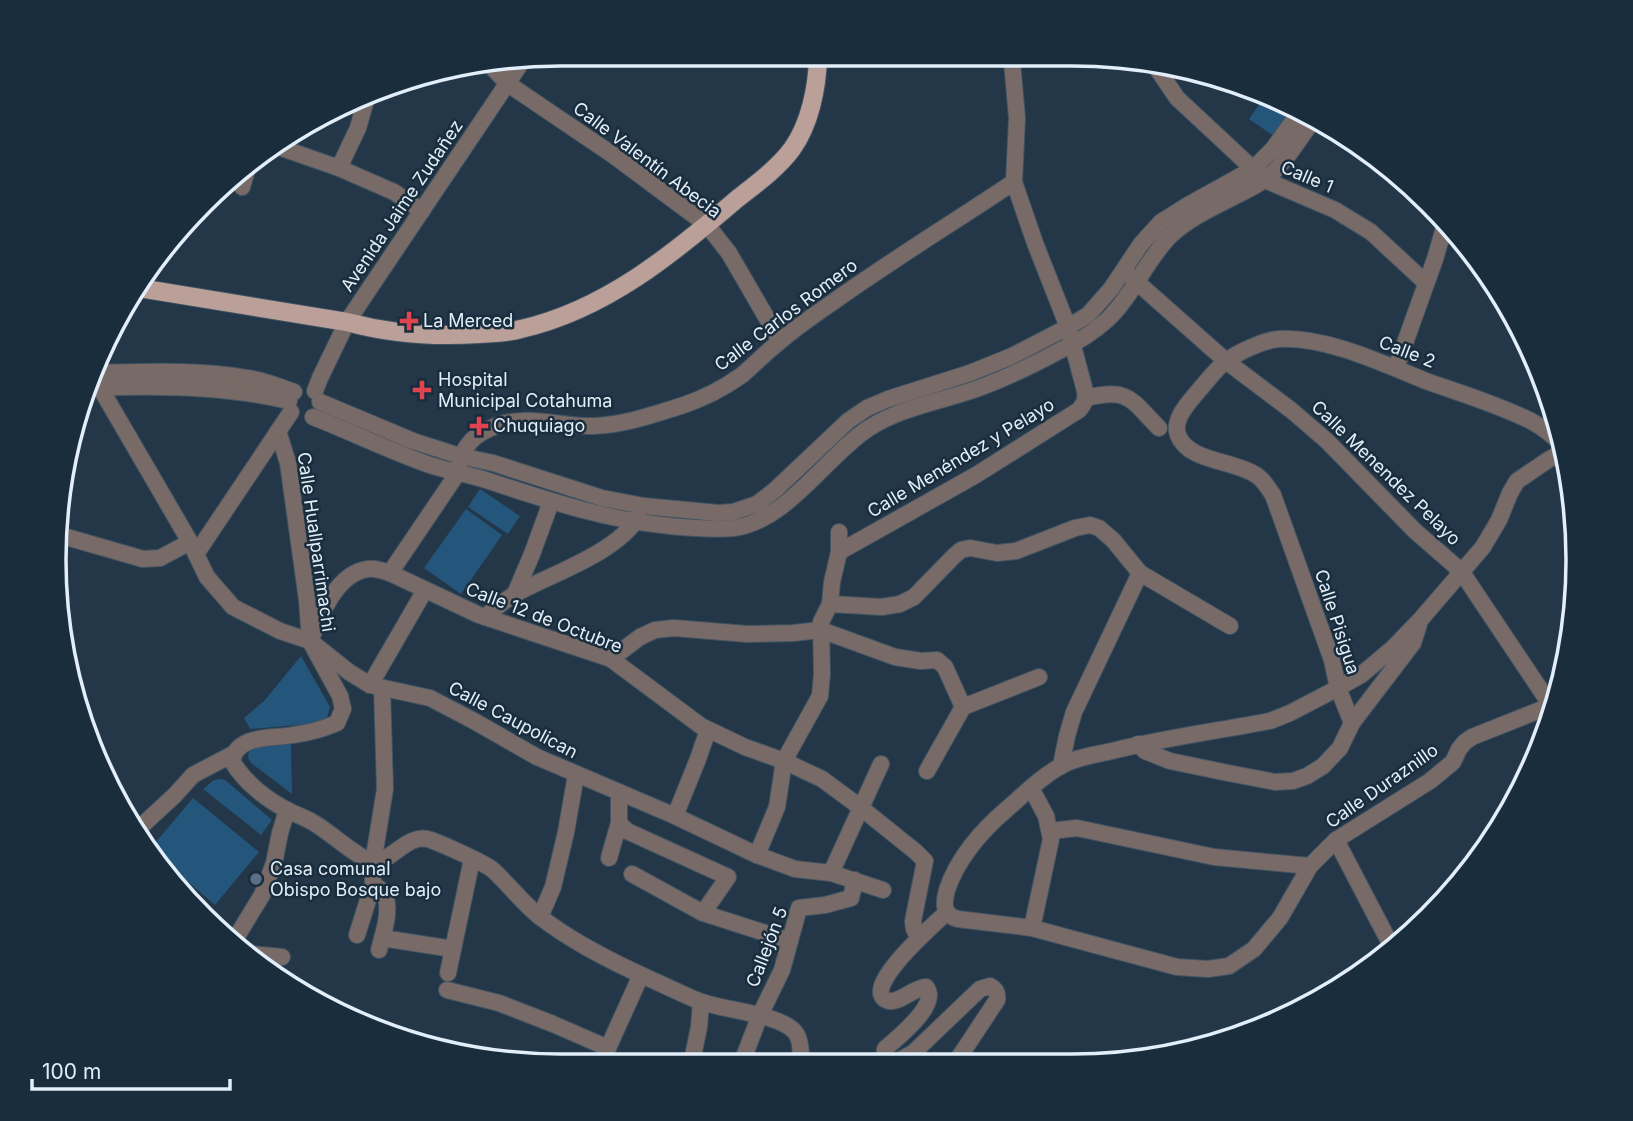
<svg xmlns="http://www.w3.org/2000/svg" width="1633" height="1121" font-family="Inter,sans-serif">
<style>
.green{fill:#24557b}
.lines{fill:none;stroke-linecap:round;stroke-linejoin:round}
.minor-casing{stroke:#425464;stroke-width:18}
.major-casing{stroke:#425464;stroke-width:20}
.minor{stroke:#786b67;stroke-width:16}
.major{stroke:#baa098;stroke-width:18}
.health-dot{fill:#e0444e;stroke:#1a2d3d;stroke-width:2.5}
.service-dot{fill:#5c6f8a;stroke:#1a2d3d;stroke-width:2.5}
.labels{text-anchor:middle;stroke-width:5;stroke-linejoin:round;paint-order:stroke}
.street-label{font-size:18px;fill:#e2eef9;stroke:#1a2d3d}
.poi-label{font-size:18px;fill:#e2eef9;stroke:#1a2d3d;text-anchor:start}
.rim{fill:none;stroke:#e2eef9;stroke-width:3.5}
</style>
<rect width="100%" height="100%" fill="#233748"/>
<g class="green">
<polygon points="1265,96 1295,106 1274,136 1249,119"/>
<polygon points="480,489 520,516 508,534 468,507"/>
<polygon points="466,509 502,535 461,594 424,568"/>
<polygon points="301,656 330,707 327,718 320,723 250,729 244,718 264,701"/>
<polygon points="291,744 292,794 251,763 248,758 249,751 255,748"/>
<polygon points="219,779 225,780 272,820 261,835 203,789 214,780"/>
<polygon points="193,798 259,852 215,905 150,849"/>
</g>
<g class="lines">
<defs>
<g id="minor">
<polyline points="1154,64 1177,98 1265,180 1335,210 1371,232 1426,283"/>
<polyline points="491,66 508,84 613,155 707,225 729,253 780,341"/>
<polyline points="273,145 339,168 394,192 422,211"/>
<polyline points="339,168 358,128 367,96"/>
<polyline points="242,187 247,170"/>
<polyline points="1130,276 1226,361 1291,410 1327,441 1415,531 1461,571 1554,710"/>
<polyline points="1396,368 1435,259 1446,221"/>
<polyline points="91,372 190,542 207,577 233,607 280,631 310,641 349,672 370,685 430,698 474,721 537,757 675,816 757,855 795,869 831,873 883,890"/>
<path d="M 91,373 C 142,372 197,369 247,378 C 263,380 278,386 294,392"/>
<path d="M 94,388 C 158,385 226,386 289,401"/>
<polyline points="315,391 320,378 347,322 523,60"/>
<path d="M 1086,398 C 1129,387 1131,400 1159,428"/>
<polyline points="320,402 413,441 460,456 493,463 602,498 644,506 718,513 733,512 757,504 775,490 848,421 867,408 888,399 970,373 1012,356 1068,327 1088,315 1111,289 1141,244 1161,222 1188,205 1253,169 1273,149 1301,110"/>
<path d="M 313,417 C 351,432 388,450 427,464 C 447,471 468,474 489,481 C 549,501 607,520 670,526 C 691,528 713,530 734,528 C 787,521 826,456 869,428 C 902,407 943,401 979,388 C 1006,378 1033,365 1059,351 C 1076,343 1094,332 1108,319 C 1133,295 1146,260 1171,235 C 1193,215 1221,204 1247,190 C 1253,187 1261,183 1267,178 C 1286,162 1299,139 1314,119"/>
<path d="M 278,431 L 288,463 L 307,600 L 310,641 L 340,696 L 343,709 L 337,723 C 323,729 308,733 293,735 C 272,739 237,734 232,761 C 244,782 267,800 289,811 C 297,815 306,818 314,823 C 334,835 351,853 373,863 C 394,860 408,832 431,840 C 444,845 483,862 493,870 C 509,885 522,902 539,916 C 572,942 612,962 650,979 C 666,986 682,994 699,1001 C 722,1010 780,1014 795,1032 C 801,1039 801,1053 801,1062"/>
<polyline points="56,534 143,559 160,558 190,542"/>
<path d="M 839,552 L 976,475 L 1079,410 C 1085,403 1086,399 1085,391 L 1068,327 L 1035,243 L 1014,182 L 1017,118 L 1012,61"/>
<polyline points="196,554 291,412"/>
<path d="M 390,573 L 457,474 C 461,452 468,438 489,429 C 523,412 557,427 593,426 C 624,425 652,415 681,406 C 702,399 724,388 742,375 C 754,365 765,353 778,343 C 795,328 814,315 833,302 C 892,260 954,222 1014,182"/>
<polyline points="515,594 532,554 551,502"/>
<polyline points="830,604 882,607 900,604 914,597 954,556 961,550 970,548 997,553 1016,551 1075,528 1090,525 1099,528 1113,540 1140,573 1230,626"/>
<path d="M 485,617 C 494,609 504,601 515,594 C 551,574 617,553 638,517"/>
<path d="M 311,639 C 321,614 337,573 368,569 C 376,568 383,571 390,573 L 479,615 L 611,659 L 701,726 L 745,747 L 784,761 L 822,779 L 860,807 L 916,852 L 925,861 L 913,921 L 914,929 L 919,938"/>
<polyline points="611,659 640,637 655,630 674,628 747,634 793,633 821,630 895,657 921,661 937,660 945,667 963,707"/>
<polyline points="370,685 425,590"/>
<path d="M 1555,704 L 1472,737 L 1465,742 L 1459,749 L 1453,762 L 1430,781 L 1336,840 L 1310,866 L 1280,918 L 1254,949 L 1229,966 L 1208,969 L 1177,967 L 1032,928 L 958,919 C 943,915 943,904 947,890 C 957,859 982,830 1007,809 C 1023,795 1042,776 1061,766 C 1076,757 1095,755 1112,751 C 1164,738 1217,731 1270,721 L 1290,713 L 1338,688 L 1361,675 L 1392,649 L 1421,619 L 1483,547 L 1499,520 L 1510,493 L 1517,481 L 1548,460 L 1566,450"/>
<path d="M 1352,723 L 1338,688 L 1332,660 L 1273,495 C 1268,488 1264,480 1256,475 C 1234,460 1188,462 1178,435 C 1172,419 1190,401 1200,389 C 1208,380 1216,369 1225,362 C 1236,353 1264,340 1279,339 C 1325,336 1384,364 1426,381 C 1460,393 1499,405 1531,421 C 1544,428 1554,436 1564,447"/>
<polyline points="1138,744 1145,751 1170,761 1228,773 1275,782 1293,781 1307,776 1323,766 1340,748 1352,723 1413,643 1419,624"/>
<polyline points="1061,766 1067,736 1074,712 1140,573"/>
<polyline points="927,771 963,707 1039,677"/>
<polyline points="1031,788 1046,816 1051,839 1032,928"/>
<polyline points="675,816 698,759 708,730"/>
<polyline points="619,823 627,831 728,877 703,913"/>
<polyline points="136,831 175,795 193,775 233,754"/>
<polyline points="1050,831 1077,828 1214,857 1310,866"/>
<polyline points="1336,840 1393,949"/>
<polyline points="757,855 777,807 784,761 820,696 822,674 821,622 830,604 832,582 839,552 839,532"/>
<polyline points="609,858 619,823 619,792"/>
<polyline points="831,873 881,764"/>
<polyline points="632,874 703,913 790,941"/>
<path d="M 373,884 C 376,887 380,888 383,892 C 393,907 383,934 379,950"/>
<path d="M 946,913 C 936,923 861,987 886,1000 C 897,1006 914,987 926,987 C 940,1005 898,1037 885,1049 L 884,1058 L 889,1062 L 896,1062 L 913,1053 L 980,989 L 990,986 C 996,989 998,993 997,1000 L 954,1065"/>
<polyline points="540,917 553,887 566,832 576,775"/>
<polyline points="357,935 373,884 373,863 385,789 382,688"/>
<polyline points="382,938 453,949"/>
<polyline points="234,941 262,895 274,863 280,833 287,810"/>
<polyline points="252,954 282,957"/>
<polyline points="448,973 472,859"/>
<polyline points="447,990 499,1003 553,1024 608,1048"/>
<polyline points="603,1059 641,975"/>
<polyline points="692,1061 699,1027 701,1002"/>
<polyline points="742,1062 760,1015 782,970 799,908 825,905 851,898 855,880"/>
</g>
<g id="major">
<path d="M 139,288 L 347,322 C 391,334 434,337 479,334 C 493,333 507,333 521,329 C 605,310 673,254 737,199 C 756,184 777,169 792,149 C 810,124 817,88 818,58"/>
<polyline points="431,1047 444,1048 474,1057"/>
</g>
</defs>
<use href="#minor" class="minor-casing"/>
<use href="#major" class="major-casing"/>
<use href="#minor" class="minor"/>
<use href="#major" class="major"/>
</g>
<g class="health-dot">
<path d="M405.5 310.5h7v7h7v7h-7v7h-7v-7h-7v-7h7z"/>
<path d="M418.5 379.5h7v7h7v7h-7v7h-7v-7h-7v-7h7z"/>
<path d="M475.5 415.5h7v7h7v7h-7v7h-7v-7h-7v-7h7z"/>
</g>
<circle class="service-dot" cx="256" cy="879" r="7"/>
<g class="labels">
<g class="street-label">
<text transform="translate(647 160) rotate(37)" y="6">Calle Valentín Abecia</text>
<text transform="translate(1307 177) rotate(23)" y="6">Calle 1</text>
<text transform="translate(402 206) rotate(-56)" y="6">Avenida Jaime Zudañez</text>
<text transform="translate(786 315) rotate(-37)" y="6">Calle Carlos Romero</text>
<text transform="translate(1407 352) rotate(21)" y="6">Calle 2</text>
<text transform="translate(961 458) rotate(-31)" y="6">Calle Menéndez y Pelayo</text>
<text transform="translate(1386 473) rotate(44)" y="6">Calle Menendez Pelayo</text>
<text transform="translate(316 542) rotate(82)" y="6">Calle Huallparrimachi</text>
<text transform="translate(544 618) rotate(21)" y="6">Calle 12 de Octubre</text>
<text transform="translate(1337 622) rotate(72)" y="6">Calle Pisigua</text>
<text transform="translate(513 720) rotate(28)" y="6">Calle Caupolican</text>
<text transform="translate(1382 786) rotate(-35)" y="6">Calle Duraznillo</text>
<text transform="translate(767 947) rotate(-69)" y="6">Callejón 5</text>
</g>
<g class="poi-label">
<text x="423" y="327">La Merced</text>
<text x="438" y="386">Hospital<tspan x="438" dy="21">Municipal Cotahuma</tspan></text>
<text x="493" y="432">Chuquiago</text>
<text x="270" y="875">Casa comunal<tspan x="270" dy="21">Obispo Bosque bajo</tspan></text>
</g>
</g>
<path d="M0 0H1633V1121H0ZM560 66H1072A494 494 0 0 1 1566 560V560A494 494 0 0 1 1072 1054H560A494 494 0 0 1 66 560V560A494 494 0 0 1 560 66Z" fill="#1a2d3d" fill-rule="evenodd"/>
<path class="rim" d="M560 66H1072A494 494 0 0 1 1566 560V560A494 494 0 0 1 1072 1054H560A494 494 0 0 1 66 560V560A494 494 0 0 1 560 66Z"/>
<path d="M32 1079v10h198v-10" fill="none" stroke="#e2eef9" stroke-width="3.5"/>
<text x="42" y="1079" font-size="21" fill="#e2eef9" stroke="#1a2d3d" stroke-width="5" paint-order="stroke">100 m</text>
</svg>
